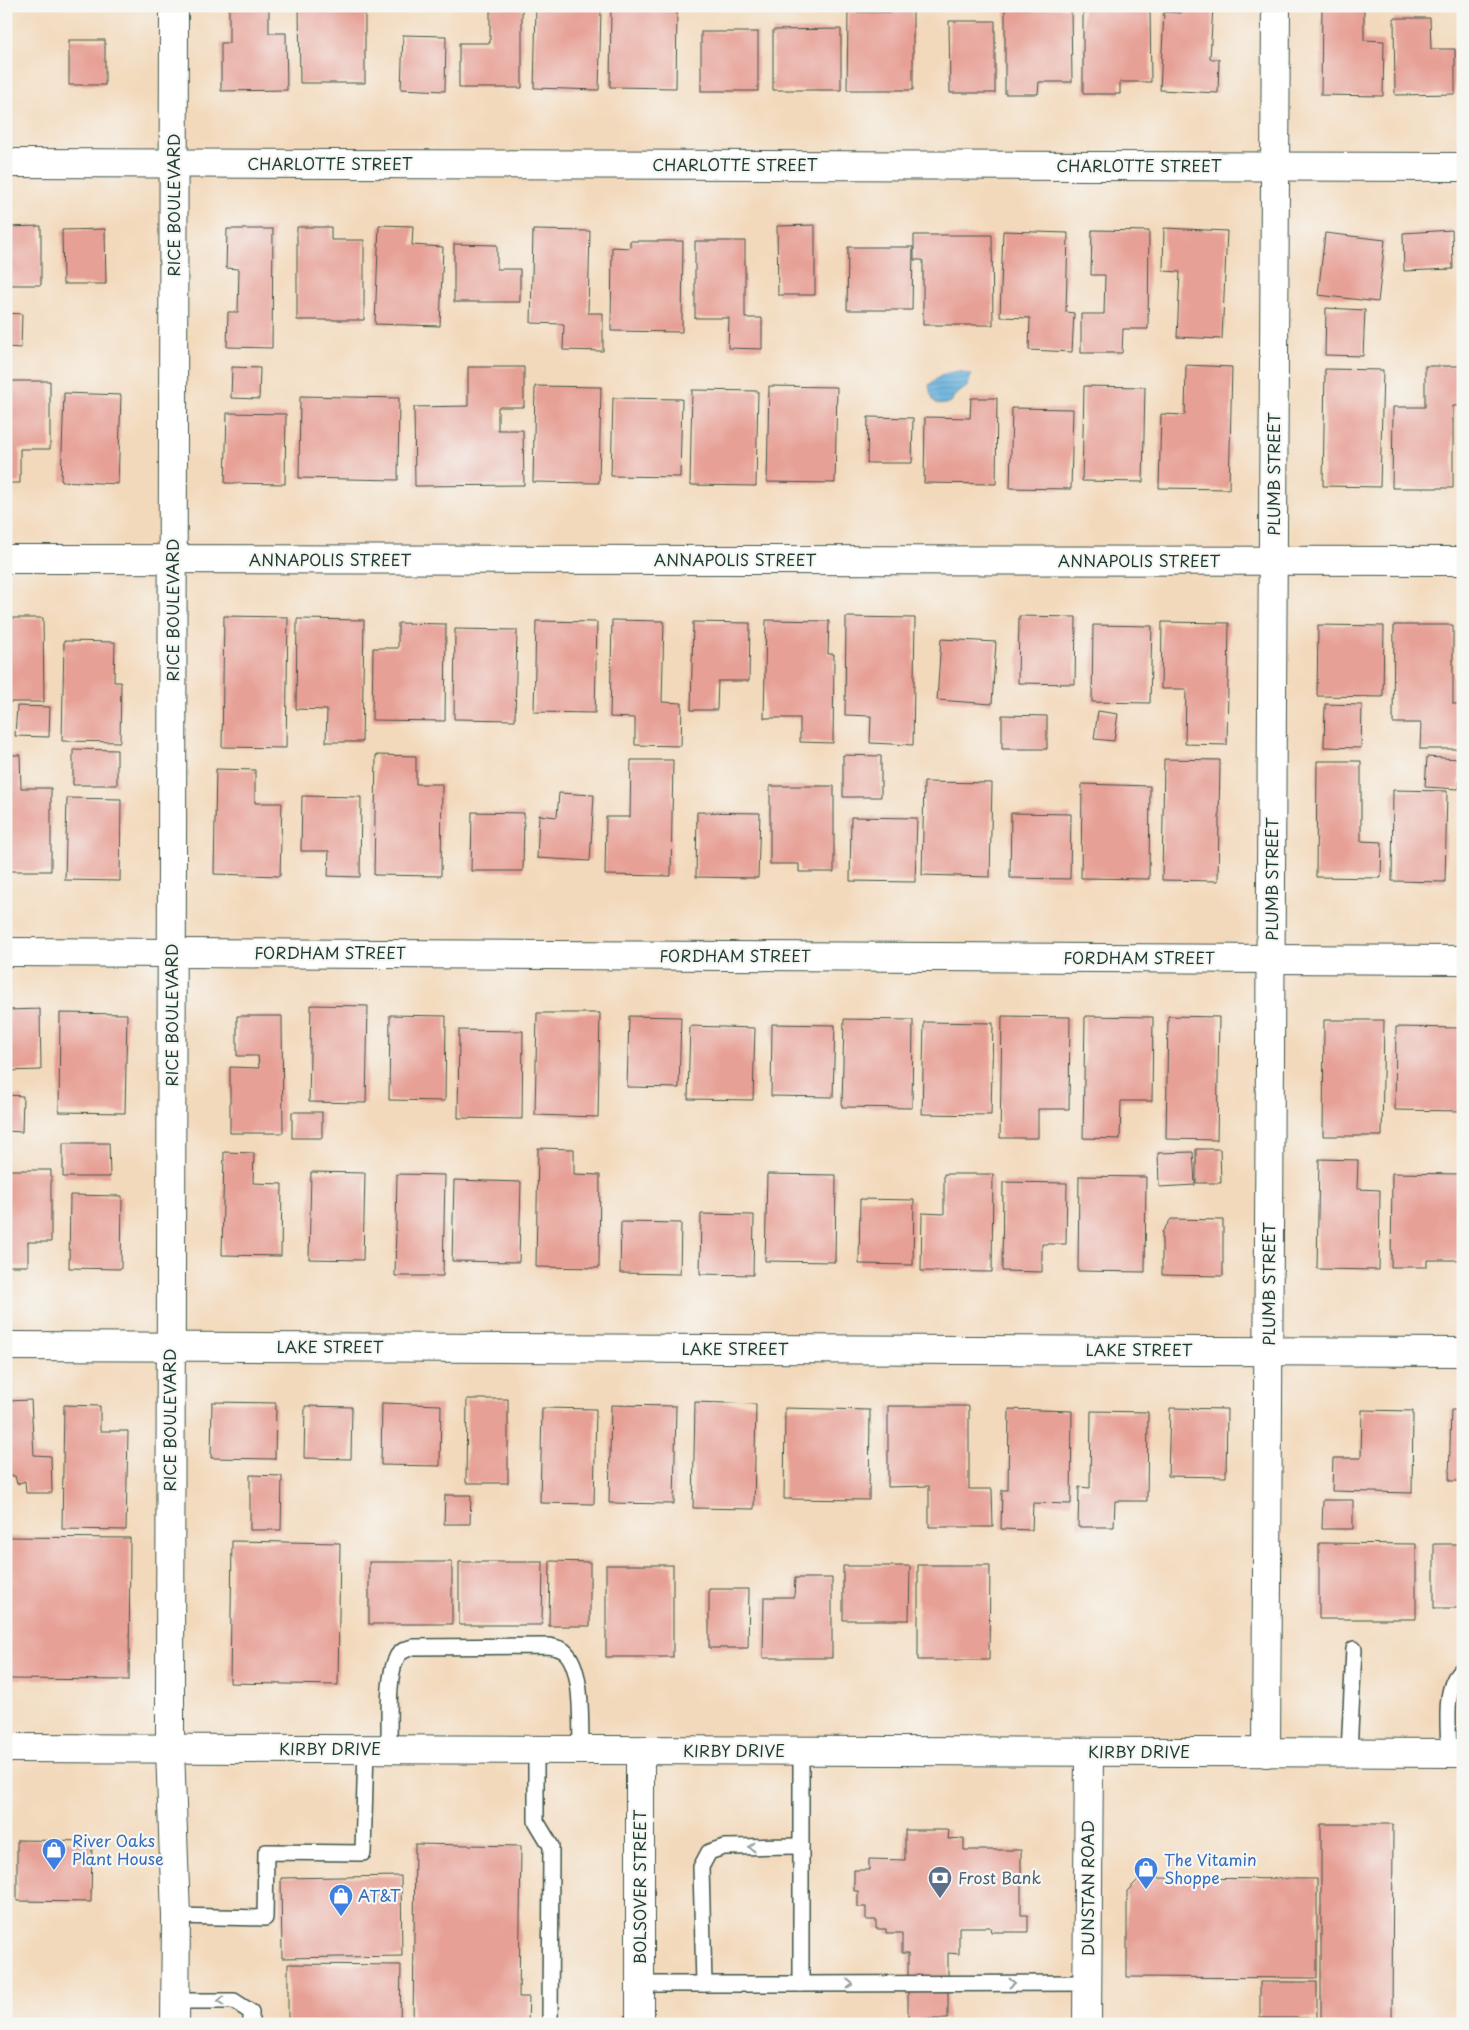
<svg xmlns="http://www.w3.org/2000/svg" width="1469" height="2030" font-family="'Playpen Sans',sans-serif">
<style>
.water{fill:url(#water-rules);stroke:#417688}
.building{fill:#e7a096}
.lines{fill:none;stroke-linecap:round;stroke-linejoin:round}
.lane-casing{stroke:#3f5448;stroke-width:18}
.street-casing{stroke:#3f5448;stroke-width:30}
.secondary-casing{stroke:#3f5448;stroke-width:30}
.lane{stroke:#fff;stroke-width:15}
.street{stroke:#fff;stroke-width:28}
.secondary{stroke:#fff;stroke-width:28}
.oneway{stroke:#8f9e9a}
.labels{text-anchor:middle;stroke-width:4.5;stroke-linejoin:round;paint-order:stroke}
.street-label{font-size:16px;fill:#1f3d34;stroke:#f6f6f2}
.shop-label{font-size:16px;fill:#366cbe;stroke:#f6f6f2;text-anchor:start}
.service-label{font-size:16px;fill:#4e5e75;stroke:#f6f6f2;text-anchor:start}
</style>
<defs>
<pattern id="water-rules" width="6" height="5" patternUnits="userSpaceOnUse" patternTransform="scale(1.25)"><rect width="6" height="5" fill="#63aedc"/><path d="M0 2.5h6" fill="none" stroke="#518fb3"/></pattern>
</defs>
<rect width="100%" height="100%" fill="#f6f6f2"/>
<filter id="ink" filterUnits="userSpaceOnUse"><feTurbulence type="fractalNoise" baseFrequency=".02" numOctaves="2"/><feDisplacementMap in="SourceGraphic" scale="10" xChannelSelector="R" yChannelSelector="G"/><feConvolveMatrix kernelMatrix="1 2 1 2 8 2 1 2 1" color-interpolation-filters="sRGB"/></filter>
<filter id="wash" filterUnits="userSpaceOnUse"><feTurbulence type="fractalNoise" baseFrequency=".0096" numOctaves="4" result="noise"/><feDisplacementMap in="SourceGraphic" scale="20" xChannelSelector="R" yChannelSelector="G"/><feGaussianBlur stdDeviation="1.12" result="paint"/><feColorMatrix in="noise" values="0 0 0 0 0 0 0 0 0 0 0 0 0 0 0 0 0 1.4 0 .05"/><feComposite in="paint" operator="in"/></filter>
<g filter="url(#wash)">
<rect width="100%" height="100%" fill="#f3d9bb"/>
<path class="water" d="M 959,371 L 971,375 L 968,386 L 953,397 L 952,401 C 936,410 931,401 929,385 L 943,374 Z"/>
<g id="blocks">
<g class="building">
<polygon points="229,6 269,6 269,33 286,33 287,90 221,91 221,43 229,43"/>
<polygon points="1181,6 1213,6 1210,59 1219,59 1218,93 1160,90 1164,12 1181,13"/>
<polygon points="1322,6 1364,6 1364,40 1384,41 1383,96 1321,95"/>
<polygon points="299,7 365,8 365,83 300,83"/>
<polygon points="490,7 522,7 522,88 459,88 459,43 490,43"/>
<polygon points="536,7 601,9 599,90 534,88"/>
<polygon points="611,8 677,9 676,88 610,87"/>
<polygon points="1005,8 1071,8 1072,82 1039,82 1038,94 1005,94"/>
<polygon points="1083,8 1150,8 1151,82 1120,82 1120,94 1083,94"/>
<polygon points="848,12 913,12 913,90 847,90"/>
<polygon points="1394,18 1430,18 1431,49 1455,49 1455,94 1395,95"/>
<polygon points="949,21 995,21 995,93 950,93"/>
<polygon points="841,29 841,90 773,90 773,30"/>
<rect x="701" y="32" width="57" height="59"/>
<polygon points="403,35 446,36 445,91 401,89"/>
<rect x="69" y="40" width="36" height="45"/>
<polygon points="379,225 413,226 412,245 443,247 440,326 375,324"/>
<polygon points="815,225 815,295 778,295 777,226"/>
<polygon points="41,226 41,285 6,285 6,227"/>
<polygon points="297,227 331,227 331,240 364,240 364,320 297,320"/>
<polygon points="1164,228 1227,231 1222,339 1177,337 1180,272 1163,271"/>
<polygon points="105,229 106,284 63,284 62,230"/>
<polygon points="227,229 273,229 272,348 227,347 228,312 238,312 239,269 226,268"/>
<polygon points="533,230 590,231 588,313 603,313 603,351 563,350 564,324 531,323"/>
<polygon points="1092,230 1149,231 1148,329 1123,329 1122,353 1081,353 1081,314 1104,314 1105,275 1091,275"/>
<polygon points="1452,230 1453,269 1404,271 1403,233"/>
<polygon points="1003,231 1068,233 1066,312 1074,313 1072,352 1029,350 1030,318 1000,317"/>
<polygon points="1325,233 1385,240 1378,302 1318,295"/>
<polygon points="914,235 992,235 993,325 923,325 923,260 914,260"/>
<polygon points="630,241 683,241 682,332 611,331 612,247 630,248"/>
<polygon points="695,241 745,241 745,318 762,318 762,349 728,348 729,318 695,318"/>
<polygon points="454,244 497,245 497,269 520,269 520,302 454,302"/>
<polygon points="848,247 913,247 912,310 847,310"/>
<polygon points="1326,308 1365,310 1363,356 1325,355"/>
<polygon points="6,313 22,314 21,348 6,347"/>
<polygon points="1186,365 1232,367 1229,489 1159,488 1161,414 1185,415"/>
<polygon points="1425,366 1463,366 1463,406 1453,406 1453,488 1392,488 1393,407 1425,407"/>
<polygon points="232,367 260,368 259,399 231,398"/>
<polygon points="468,367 524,367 524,407 498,407 498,430 523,430 524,485 415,486 414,407 468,406"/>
<polygon points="1325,369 1383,370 1380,487 1323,486"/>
<polygon points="6,381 50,381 50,449 20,449 20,483 6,483"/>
<polygon points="535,386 601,387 599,483 533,482"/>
<polygon points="769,386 837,387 835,483 767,482"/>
<polygon points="1084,386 1145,387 1143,482 1082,481"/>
<polygon points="692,390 758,391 756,486 690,485"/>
<polygon points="64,393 121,395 118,484 61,481"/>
<polygon points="300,396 399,398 398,480 299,478"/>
<polygon points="613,398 682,399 680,477 611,476"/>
<polygon points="971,398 997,398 996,484 924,483 925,417 970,418"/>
<polygon points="1012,408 1073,409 1071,489 1010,488"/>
<polygon points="227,413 286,414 285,484 225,483"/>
<polygon points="868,417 913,418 912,463 867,463"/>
<polygon points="224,616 288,617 286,748 222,747"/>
<polygon points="1019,616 1076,617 1075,684 1018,683"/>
<polygon points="846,617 915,618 913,745 870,743 871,716 845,715"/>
<polygon points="6,618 43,618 44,702 6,702"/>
<polygon points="297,619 364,620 362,742 326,742 327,710 296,709"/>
<polygon points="612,620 664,621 662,702 682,703 681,746 635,745 635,718 610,717"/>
<polygon points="766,620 829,621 828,654 834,654 833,743 800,742 800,718 764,718"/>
<polygon points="536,621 597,622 595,713 534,712"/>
<polygon points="693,622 750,623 749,681 718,681 717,710 691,710"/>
<polygon points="1162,622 1229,623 1227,745 1185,744 1186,689 1161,689"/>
<polygon points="398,623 446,624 445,721 372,720 373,648 398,648"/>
<polygon points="1093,625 1152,626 1150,703 1092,702"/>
<polygon points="1318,625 1384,626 1383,697 1317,696"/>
<polygon points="1394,625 1453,625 1453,704 1463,704 1463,749 1420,749 1421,723 1393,723"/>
<polygon points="455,629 517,630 515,720 454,719"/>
<polygon points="941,639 996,642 992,704 937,700"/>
<polygon points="64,641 115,642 114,682 121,682 120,742 62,741"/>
<polygon points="1325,704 1362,705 1361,748 1324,747"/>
<polygon points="17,706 50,707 49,737 15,736"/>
<polygon points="1098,711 1118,714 1114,741 1094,739"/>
<polygon points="1002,715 1047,716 1047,749 1002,749"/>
<polygon points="73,749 117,750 117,785 73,785"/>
<polygon points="6,755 20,755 21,788 51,788 51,871 6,871"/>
<polygon points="376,755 416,756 416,784 442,784 441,876 374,875"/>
<polygon points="843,755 881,756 881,797 843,797"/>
<polygon points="1427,757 1460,759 1459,789 1425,787"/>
<polygon points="1164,759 1220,760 1218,881 1162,880"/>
<polygon points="631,760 673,760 671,876 605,875 606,817 630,817"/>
<polygon points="1317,761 1361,761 1361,841 1382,842 1381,878 1316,877"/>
<polygon points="216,769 255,770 255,803 282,803 280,876 214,874"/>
<polygon points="924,782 992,783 990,877 922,875"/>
<polygon points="1082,784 1150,786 1149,879 1081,878"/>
<polygon points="770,786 834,786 834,872 799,872 799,864 770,864"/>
<polygon points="1393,790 1447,791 1445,882 1392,881"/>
<polygon points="559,793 594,795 590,861 537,858 539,815 557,817"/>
<polygon points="302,796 361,797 360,877 328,876 329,851 301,851"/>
<polygon points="67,798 121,799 120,881 65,880"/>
<polygon points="472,812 524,813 523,871 471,871"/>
<polygon points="697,812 760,813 758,878 696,877"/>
<polygon points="1011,813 1071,814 1070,879 1010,878"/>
<polygon points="851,817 917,818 915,882 850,881"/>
<polygon points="311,1005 368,1006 366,1103 309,1102"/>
<polygon points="40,1009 41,1070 6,1071 6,1010"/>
<polygon points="60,1013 127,1014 125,1113 59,1112"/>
<polygon points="537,1013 600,1013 598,1117 535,1115"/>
<polygon points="390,1015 446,1016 445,1101 389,1100"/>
<polygon points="237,1016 282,1016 283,1133 230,1133 230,1067 259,1068 258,1056 237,1056"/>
<polygon points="629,1016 681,1017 679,1088 627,1087"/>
<polygon points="1002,1016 1070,1017 1069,1109 1038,1109 1038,1138 1000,1138"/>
<polygon points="1085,1016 1153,1017 1152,1101 1121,1101 1120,1139 1083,1138"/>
<polygon points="1168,1016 1219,1017 1217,1140 1166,1139"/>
<polygon points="844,1019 913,1020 912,1108 842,1107"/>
<polygon points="1324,1020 1384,1020 1382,1136 1323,1136"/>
<polygon points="924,1022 993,1023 991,1115 922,1114"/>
<polygon points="772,1024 835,1025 833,1097 771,1096"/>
<polygon points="690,1026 755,1028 753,1100 688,1099"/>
<polygon points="1396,1027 1462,1028 1461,1111 1395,1110"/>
<polygon points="459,1030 523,1031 522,1119 458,1118"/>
<polygon points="6,1095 23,1096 22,1132 6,1131"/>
<rect x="292" y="1112" width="30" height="26"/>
<polygon points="63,1143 109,1143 110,1177 63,1177"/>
<polygon points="538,1148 574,1149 574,1174 600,1175 599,1268 536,1267"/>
<polygon points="1196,1149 1220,1149 1221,1183 1196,1183"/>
<polygon points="224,1152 254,1153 253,1183 282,1184 281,1256 222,1255"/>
<polygon points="1193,1152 1195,1185 1159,1187 1158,1153"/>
<polygon points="1319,1159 1358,1160 1357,1189 1380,1190 1379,1270 1317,1269"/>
<polygon points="6,1170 51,1170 51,1242 28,1242 28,1266 6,1266"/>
<polygon points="311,1172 365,1173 363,1260 309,1259"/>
<polygon points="1392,1173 1461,1174 1461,1260 1427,1260 1427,1267 1391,1267"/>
<polygon points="397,1174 445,1175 443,1276 395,1276"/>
<polygon points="767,1174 836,1175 835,1262 765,1261"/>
<polygon points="944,1174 993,1174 992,1272 921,1271 922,1213 944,1214"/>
<polygon points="1079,1176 1146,1177 1145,1272 1078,1271"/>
<polygon points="454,1180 521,1182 519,1262 452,1261"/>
<polygon points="1003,1182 1067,1183 1066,1244 1042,1244 1042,1272 1002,1271"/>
<polygon points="70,1195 122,1196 121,1269 69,1268"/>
<polygon points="860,1199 914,1200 913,1265 859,1264"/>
<polygon points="701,1214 754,1215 753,1275 700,1274"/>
<polygon points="1171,1219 1223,1220 1223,1276 1162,1275 1162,1232"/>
<polygon points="621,1222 681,1223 680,1274 620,1273"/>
<polygon points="467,1399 508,1399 508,1483 466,1483"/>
<polygon points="31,1400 34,1455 51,1456 52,1493 26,1493 25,1481 17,1484 15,1476 6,1476 6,1401"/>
<polygon points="212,1402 276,1403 275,1459 211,1458"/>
<polygon points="695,1402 756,1404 754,1509 693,1508"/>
<polygon points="382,1403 441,1405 440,1466 381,1465"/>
<polygon points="64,1405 100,1406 100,1431 128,1431 126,1530 62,1529"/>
<polygon points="611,1405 676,1406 674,1504 609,1503"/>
<polygon points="305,1406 352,1407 351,1459 304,1458"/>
<polygon points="888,1406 969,1406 969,1489 992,1489 993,1527 929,1527 929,1486 888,1487"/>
<polygon points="542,1408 596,1409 594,1504 540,1503"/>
<polygon points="785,1408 870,1410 869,1500 784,1499"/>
<polygon points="1170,1408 1227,1409 1226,1477 1168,1476"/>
<polygon points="1009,1409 1072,1411 1071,1504 1033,1503 1032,1530 1001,1529 1002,1490 1008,1490"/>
<polygon points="1362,1410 1413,1411 1412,1493 1332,1491 1333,1458 1361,1458"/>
<polygon points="1451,1410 1463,1410 1463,1481 1449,1481"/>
<polygon points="1091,1411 1148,1412 1147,1501 1115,1501 1114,1527 1078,1527 1079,1487 1090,1488"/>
<polygon points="250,1475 282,1476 281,1530 250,1530"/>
<polygon points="445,1495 471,1495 470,1524 444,1524"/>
<polygon points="1323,1500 1353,1500 1353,1529 1322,1529"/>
<polygon points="6,1537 130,1538 129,1680 6,1679"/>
<polygon points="232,1541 340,1543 338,1685 230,1683"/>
<polygon points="1319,1543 1416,1544 1416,1619 1319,1619"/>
<rect x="1434" y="1544" width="29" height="64"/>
<polygon points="550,1561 590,1562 590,1626 549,1626"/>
<rect x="369" y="1562" width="83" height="62"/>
<polygon points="459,1562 543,1562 542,1625 459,1625"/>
<rect x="606" y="1565" width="67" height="92"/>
<polygon points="918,1565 990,1565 989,1660 918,1660"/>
<polygon points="843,1566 910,1566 909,1620 843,1620"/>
<polygon points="795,1578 832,1578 832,1658 763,1658 764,1597 794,1597"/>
<polygon points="709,1589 749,1589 748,1648 709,1648"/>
<polygon points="1321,1824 1393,1824 1392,2024 1321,2024"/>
<polygon points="905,1830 949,1830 948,1839 964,1838 964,1850 1021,1850 1021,1915 1028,1915 1028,1932 991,1932 990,1927 959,1927 959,1954 948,1953 948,2019 908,2019 908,1953 902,1953 902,1933 886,1933 886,1929 876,1929 876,1920 866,1920 866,1907 858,1907 858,1891 854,1891 854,1870 869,1870 869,1859 905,1860"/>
<polygon points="17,1840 92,1841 91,1902 17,1901"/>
<polygon points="415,1844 521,1846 519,1997 529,1997 528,2024 413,2024"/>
<polygon points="401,1876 402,1956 282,1958 281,1878"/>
<polygon points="1140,1878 1317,1879 1317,1978 1127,1977 1127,1891"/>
<polygon points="288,1964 401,1965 400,2024 288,2024"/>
<rect x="1260" y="1982" width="57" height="36"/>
</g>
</g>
</g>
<g filter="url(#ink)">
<use href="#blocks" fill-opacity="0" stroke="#3f5448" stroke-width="1"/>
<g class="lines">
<defs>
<g id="lane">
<path d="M 389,1750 C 390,1726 386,1677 397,1657 C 400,1651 406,1649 413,1647 L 549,1646 C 553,1647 560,1648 564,1651 C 584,1667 580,1725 581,1750"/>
<polyline points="536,1750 536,1821 551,1846 550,2024"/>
<polyline points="1349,1753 1354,1649"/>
<path d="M 1449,1753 C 1449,1729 1442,1684 1463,1669"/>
<polyline points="176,1916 265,1918 266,1852 363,1853 366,1749"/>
<polyline points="640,1984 801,1984 801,1751"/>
<polyline points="704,1984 701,1867 709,1852 724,1847 801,1846"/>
<polyline points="801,1984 1087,1983"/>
<polyline points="175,2001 234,2001 251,2012 251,2024"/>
</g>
<g id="street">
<polyline points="6,163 1463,167"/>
<polyline points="6,559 1463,561"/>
<polyline points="6,952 1463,960"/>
<polyline points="6,1346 1463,1352"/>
<polyline points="640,1751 640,2024"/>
<polyline points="1266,1753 1276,6"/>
<polyline points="1087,2024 1089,1752"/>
</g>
<g id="secondary">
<polyline points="174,6 170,1690 170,1749 176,1916 175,2024"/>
<polyline points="6,1748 1463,1753"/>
</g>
</defs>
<use href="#lane" class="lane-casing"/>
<use href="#street" class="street-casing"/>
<use href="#secondary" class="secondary-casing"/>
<use href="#lane" class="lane"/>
<use href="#street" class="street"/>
<use href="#secondary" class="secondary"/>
</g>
<defs><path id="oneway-chevron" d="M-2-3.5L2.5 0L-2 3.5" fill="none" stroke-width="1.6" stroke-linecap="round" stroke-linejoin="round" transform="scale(1.25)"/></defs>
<g class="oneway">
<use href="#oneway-chevron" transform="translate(752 1847) rotate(179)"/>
<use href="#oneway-chevron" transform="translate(1012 1983)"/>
<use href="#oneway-chevron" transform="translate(850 1984)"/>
<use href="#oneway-chevron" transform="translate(221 2001) rotate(180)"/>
</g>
</g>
<defs>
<symbol id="shop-pin" viewBox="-11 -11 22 30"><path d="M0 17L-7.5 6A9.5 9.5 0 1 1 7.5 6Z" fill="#3f7fe0" stroke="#f6f6f2"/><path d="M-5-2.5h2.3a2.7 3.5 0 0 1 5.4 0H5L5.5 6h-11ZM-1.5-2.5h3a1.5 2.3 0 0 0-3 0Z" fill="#fff"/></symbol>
<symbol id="bank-pin" viewBox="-11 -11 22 30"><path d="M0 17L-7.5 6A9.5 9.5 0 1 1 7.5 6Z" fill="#5c6f8a" stroke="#f6f6f2"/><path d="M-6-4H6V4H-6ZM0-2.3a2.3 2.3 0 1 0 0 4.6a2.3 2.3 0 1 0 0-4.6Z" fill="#fff"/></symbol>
</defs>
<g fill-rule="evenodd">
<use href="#shop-pin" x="40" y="1836" width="28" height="38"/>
<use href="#shop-pin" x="1132" y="1855" width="28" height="38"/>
<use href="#bank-pin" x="926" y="1864" width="28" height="38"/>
<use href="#shop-pin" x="327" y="1882" width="28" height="38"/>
</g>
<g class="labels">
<g class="street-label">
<text x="330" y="170">CHARLOTTE STREET</text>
<text x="735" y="171">CHARLOTTE STREET</text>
<text x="1139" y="172">CHARLOTTE STREET</text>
<text transform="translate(174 205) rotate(-90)" y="6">RICE BOULEVARD</text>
<text transform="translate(1274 474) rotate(-90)" y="6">PLUMB STREET</text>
<text x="330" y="566">ANNAPOLIS STREET</text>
<text x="735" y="566">ANNAPOLIS STREET</text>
<text x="1139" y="567">ANNAPOLIS STREET</text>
<text transform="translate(173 610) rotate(-90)" y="6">RICE BOULEVARD</text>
<text transform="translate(1272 879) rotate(-90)" y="6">PLUMB STREET</text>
<text x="330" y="959">FORDHAM STREET</text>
<text x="735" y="962">FORDHAM STREET</text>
<text x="1139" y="964">FORDHAM STREET</text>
<text transform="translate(172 1015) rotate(-90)" y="6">RICE BOULEVARD</text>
<text transform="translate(1269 1284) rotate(-90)" y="6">PLUMB STREET</text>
<text x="330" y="1353">LAKE STREET</text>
<text x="735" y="1355">LAKE STREET</text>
<text x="1139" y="1356">LAKE STREET</text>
<text transform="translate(170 1420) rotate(-90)" y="6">RICE BOULEVARD</text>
<text x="330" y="1755">KIRBY DRIVE</text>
<text x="734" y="1757">KIRBY DRIVE</text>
<text x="1139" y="1758">KIRBY DRIVE</text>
<text transform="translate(640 1887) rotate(-90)" y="6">BOLSOVER STREET</text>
<text transform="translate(1088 1888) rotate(-90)" y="6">DUNSTAN ROAD</text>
</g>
<g class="shop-label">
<text x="72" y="1847">River Oaks<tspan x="72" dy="18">Plant House</tspan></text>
<text x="1164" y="1866">The Vitamin<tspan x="1164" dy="18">Shoppe</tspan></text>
<text x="358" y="1902">AT&amp;T</text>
</g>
<g class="service-label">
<text x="958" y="1884">Frost Bank</text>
</g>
</g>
<rect width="1469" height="2030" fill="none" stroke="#f6f6f2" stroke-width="25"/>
</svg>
